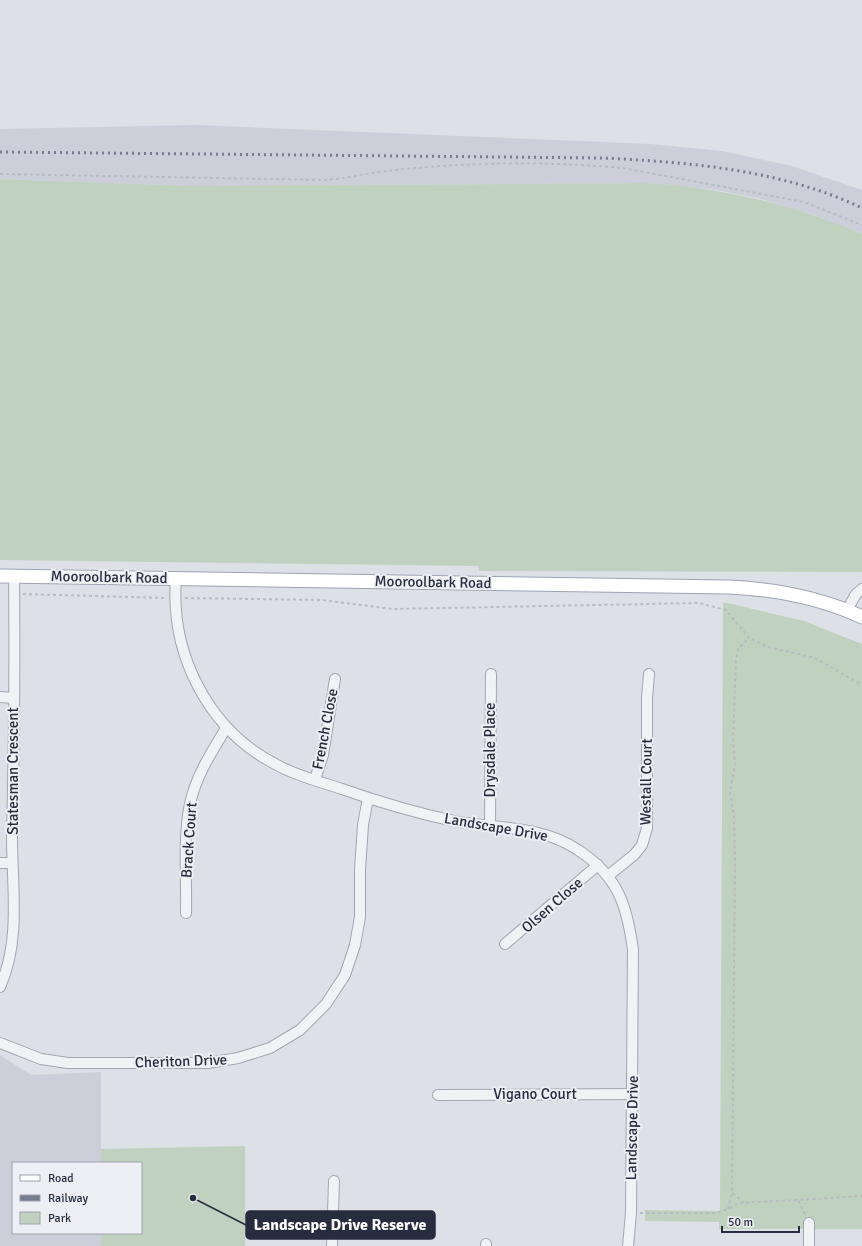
<svg xmlns="http://www.w3.org/2000/svg" width="862" height="1246" font-family="Signika,sans-serif">
<style>
.built{fill:#cccfd9}
.green{fill:#c1d1bf}
.lines{fill:none;stroke-linecap:round;stroke-linejoin:round}
.minor-casing{stroke:#a3a6b1;stroke-width:12}
.major-casing{stroke:#9da3b3;stroke-width:15}
.path{stroke:#b8bbc2;stroke-width:2;stroke-dasharray:3 3;stroke-linecap:butt}
.minor{stroke:#f0f2f6;stroke-width:10}
.major{stroke:#fff;stroke-width:13}
.rail{stroke:#777d91;stroke-width:3;stroke-dasharray:2 4;stroke-linecap:butt}
.labels{text-anchor:middle;stroke-width:4;stroke-linejoin:round;paint-order:stroke}
.street-label{font-size:15px;fill:#272c3e;stroke:#edeff5}
.leader{fill:none;stroke:#272c3e;stroke-width:1.5}
.callout-dot{fill:#272c3e;stroke:#edeff5;stroke-width:1.5}
.callout{fill:#272c3e;stroke:#272c3e;stroke-width:1.5}
.callout-label{font-size:16px;text-anchor:middle;font-weight:bold;fill:#fff}
</style>
<rect width="100%" height="100%" fill="#dee0e7"/>
<g class="built">
<polygon points="197,125 651,144 722,151 792,166 862,190 862,234 814,215 757,198 716,190 648,183 192,186 0,179 0,129"/>
<polygon points="0,1055 31,1075 101,1072 101,1163 13,1163 13,1233 101,1233 101,1246 0,1246"/>
</g>
<g class="green">
<path d="M 0,179 L 192,186 L 648,183 C 722,188 793,204 862,234 L 862,572 L 479,571 L 478,566 L 0,560 Z"/>
<polygon points="723,602 804,621 862,644 862,1229 719,1229 719,1222 645,1221 645,1210 720,1211"/>
<polygon points="245,1146 245,1246 101,1246 101,1233 141,1233 141,1163 101,1163 101,1149"/>
</g>
<g class="lines">
<defs>
<g id="minor">
<path d="M 176,578 C 170,654 208,730 277,765 C 297,776 321,782 342,789 C 379,802 416,813 454,821 C 496,829 542,825 578,850 C 618,876 627,905 633,950 L 631,1213 L 628,1246"/>
<polyline points="847,610 856,594 862,589"/>
<polyline points="0,697 14,698"/>
<polyline points="315,779 323,755 335,679"/>
<polyline points="490,826 491,674"/>
<polyline points="0,863 12,863"/>
<polyline points="609,875 634,855 642,845 647,828 647,698 649,674"/>
<path d="M 186,913 C 187,878 182,830 192,796 C 199,771 213,750 226,728"/>
<polyline points="505,944 598,865"/>
<path d="M 0,987 C 21,940 12,887 12,837 C 14,750 15,663 14,576"/>
<polyline points="0,1043 41,1059 68,1063 208,1063 238,1058 270,1048 300,1030 326,1004 345,975 355,945 360,917 360,869 363,825 368,798"/>
<polyline points="438,1095 632,1094"/>
<polyline points="809,1223 809,1246"/>
<polyline points="332,1246 334,1181"/>
<polyline points="486,1246 486,1244"/>
</g>
<path id="major" d="M 0,576 L 728,587 C 775,589 819,597 862,617"/>
</defs>
<use href="#minor" class="minor-casing"/>
<use href="#major" class="major-casing"/>
<g class="path">
<path d="M 0,174 L 324,180 C 345,179 366,173 387,171 C 460,162 549,161 623,168 L 804,202 L 862,225"/>
<polyline points="23,594 167,598"/>
<polyline points="185,598 322,600 393,609 699,603 726,610 749,638 768,647 815,658 862,685"/>
<polyline points="744,1203 732,1193 735,859 734,817 730,792 735,765 733,740 736,660 738,649 749,638"/>
<polyline points="728,1209 732,1193"/>
<polyline points="640,1213 715,1213 728,1209 739,1203 798,1200"/>
<polyline points="805,1214 798,1200 862,1196"/>
</g>
<use href="#minor" class="minor"/>
<use href="#major" class="major"/>
<path class="rail" d="M 0,152 L 602,158 C 689,162 783,170 862,208"/>
</g>
<g class="labels">
<g class="street-label">
<text transform="translate(109 577) rotate(1)" y="5">Mooroolbark Road</text>
<text transform="translate(433 582) rotate(1)" y="5">Mooroolbark Road</text>
<text transform="translate(325 729) rotate(-79)" y="5">French Close</text>
<text transform="translate(490 750) rotate(-90)" y="5">Drysdale Place</text>
<text transform="translate(13 771) rotate(-90)" y="5">Statesman Crescent</text>
<text transform="translate(646 782) rotate(-89)" y="5">Westall Court</text>
<text transform="translate(496 827) rotate(10)" y="5">Landscape Drive</text>
<text transform="translate(189 840) rotate(-86)" y="5">Brack Court</text>
<text transform="translate(552 905) rotate(-41)" y="5">Olsen Close</text>
<text transform="translate(181 1061) rotate(-2)" y="5">Cheriton Drive</text>
<text x="535" y="1099">Vigano Court</text>
<text transform="translate(632 1128) rotate(-89)" y="5">Landscape Drive</text>
</g>
</g>
<path class="leader" d="M193 1198L246 1225"/>
<circle class="callout-dot" cx="193" cy="1198" r="4"/>
<rect class="callout" x="246" y="1211" width="189" height="28" rx="4"/>
<g class="callout-label">
<text x="340" y="1230">Landscape Drive Reserve</text>
</g>
<rect x="12" y="1162" width="130" height="72" fill="#edeff5" stroke="#9ea1ac"/>
<rect x="20" y="1175" width="20" height="6" fill="#ffffff" stroke="#9ea1ac"/>
<text x="48" y="1182" font-size="12" fill="#272c3e">Road</text>
<rect x="20" y="1195" width="20" height="6" fill="#777d91" stroke="#9ea1ac"/>
<text x="48" y="1202" font-size="12" fill="#272c3e">Railway</text>
<rect x="20" y="1212" width="20" height="12" fill="#c1d1bf" stroke="#9ea1ac"/>
<text x="48" y="1222" font-size="12" fill="#272c3e">Park</text>
<path d="M722 1226v6h77v-6" fill="none" stroke="#272c3e" stroke-width="2"/>
<text x="728" y="1226" font-size="12" fill="#272c3e" stroke="#edeff5" stroke-width="3" paint-order="stroke">50 m</text>
</svg>
